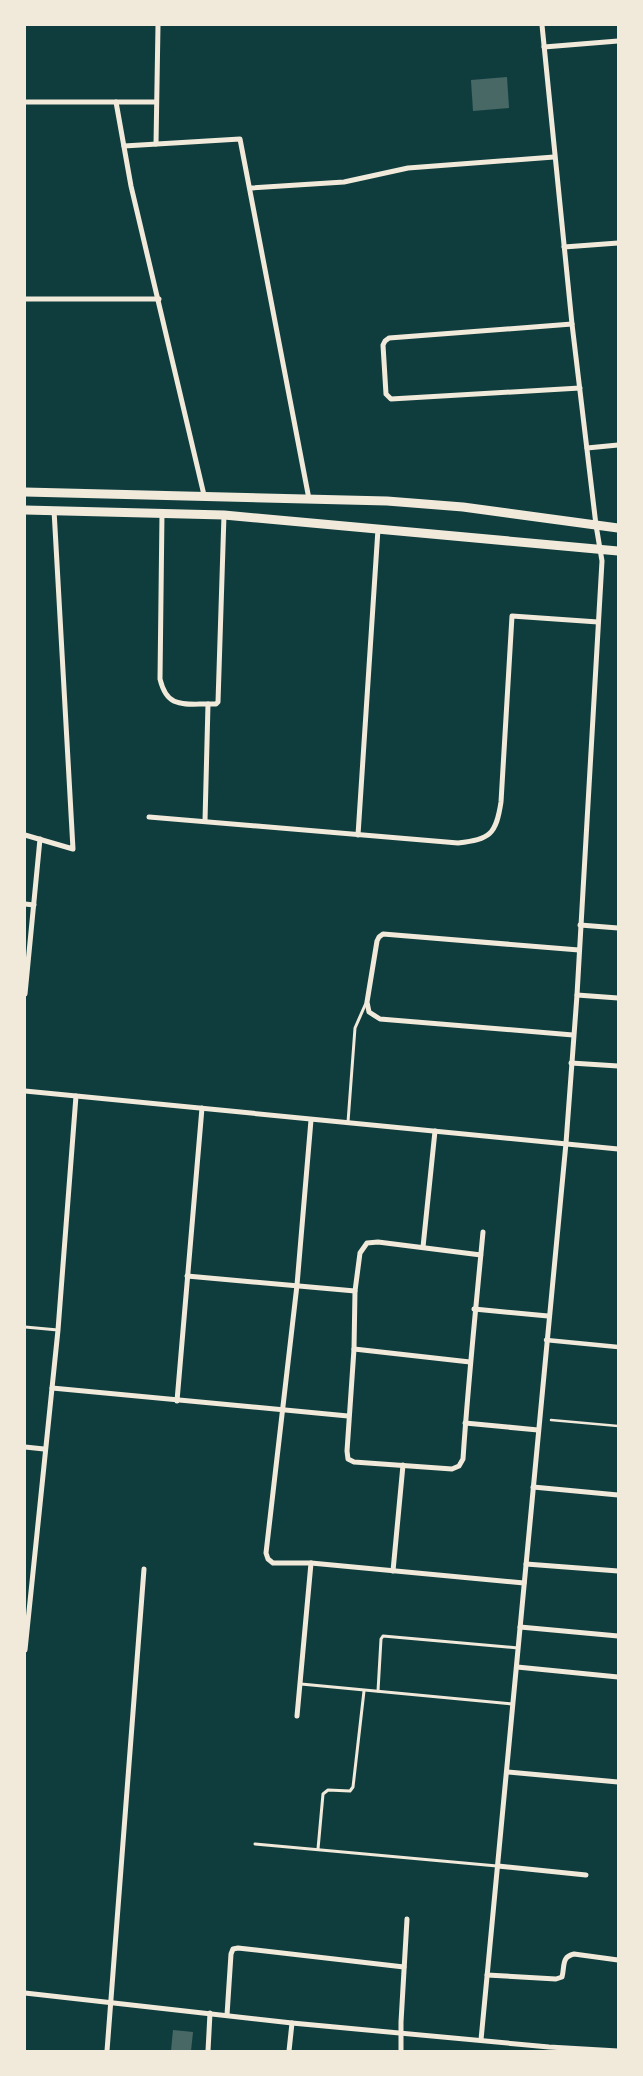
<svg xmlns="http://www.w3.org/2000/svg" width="643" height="2076" font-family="Quicksand,sans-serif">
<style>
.building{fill:#486865}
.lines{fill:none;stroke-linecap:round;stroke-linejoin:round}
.path{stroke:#f1e9da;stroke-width:2.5}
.service{stroke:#f1e9da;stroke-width:3}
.pedestrian{stroke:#f1e9da;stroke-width:4.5}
.minor{stroke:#f1e9da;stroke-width:5}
.secondary{stroke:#f1e9da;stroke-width:9}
</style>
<rect width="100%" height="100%" fill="#0f3d3e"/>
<g class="building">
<polygon points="507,77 509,108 473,111 471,80"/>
<polygon points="173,2030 193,2032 191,2051 171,2051"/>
</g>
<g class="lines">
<polyline class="path" points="551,1420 618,1426"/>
<g class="service">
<polyline points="348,1122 355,1028 366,1003"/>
<polyline points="25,1327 58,1330"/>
<polyline points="301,1684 512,1704"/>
<polyline points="378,1691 381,1639 383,1636 518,1648"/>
<polyline points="255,1844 497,1866"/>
<polyline points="318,1849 323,1794 328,1790 350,1791 353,1787 364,1691"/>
</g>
<polyline class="pedestrian" points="546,1340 618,1347"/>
<g class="minor">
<polyline points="544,47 618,41"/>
<polyline points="25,102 156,102"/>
<polyline points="116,102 131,186 204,495"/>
<polyline points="156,144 158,25"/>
<polyline points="124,146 240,139 309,499"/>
<polyline points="251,188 344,182 408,168 554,157"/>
<polyline points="564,247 618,243"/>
<polyline points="25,299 159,299"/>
<polyline points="572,324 389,338 385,341 383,345 386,394 391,399 580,388"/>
<polyline points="587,448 618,445"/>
<path d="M 162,513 L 160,679 C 167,708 182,704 208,704"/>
<path d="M 149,817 L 458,843 C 490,839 496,835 501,802 L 512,616 L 598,622"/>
<polyline points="205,821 208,704 216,704 218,702 224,515"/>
<polyline points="25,835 73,849 54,510"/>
<polyline points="358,835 378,529"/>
<polyline points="25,904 34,905"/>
<polyline points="580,925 618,928"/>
<polyline points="25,994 40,839"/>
<polyline points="577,995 618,998"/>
<polyline points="573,1035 380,1019 369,1012 367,1002 377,941 379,937 383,934 579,950"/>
<polyline points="571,1063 618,1066"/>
<polyline points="25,1091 618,1149"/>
<polyline points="311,1120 297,1285 266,1553 268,1559 273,1563 311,1563 524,1583"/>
<polyline points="423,1247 435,1131"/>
<path d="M 481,1255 L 378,1242 L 367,1243 L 360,1253 L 355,1291 L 354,1349 L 347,1451 L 348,1459 L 354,1462 L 452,1469 L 459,1466 L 463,1459 C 468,1383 476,1307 483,1232"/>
<polyline points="187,1276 355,1291"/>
<polyline points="474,1309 548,1316"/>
<polyline points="354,1349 470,1362"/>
<polyline points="52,1388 348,1416"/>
<polyline points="177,1401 202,1108"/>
<polyline points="465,1423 538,1430"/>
<polyline points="25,1447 44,1449"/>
<polyline points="533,1487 618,1495"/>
<polyline points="526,1564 618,1571"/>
<polyline points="393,1571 403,1465"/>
<polyline points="520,1627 618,1636"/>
<polyline points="25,1650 58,1330 76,1096"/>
<polyline points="517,1667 618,1677"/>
<polyline points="297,1716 311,1563"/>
<polyline points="507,1772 618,1782"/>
<polyline points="498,1866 586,1875"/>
<path d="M 487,1975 L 556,1979 L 562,1977 C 565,1966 561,1957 574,1954 L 618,1960"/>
<polyline points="25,1993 292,2023 549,2047 618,2051"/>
<polyline points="227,2015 231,1954 233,1949 238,1948 404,1967"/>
<polyline points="481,2040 566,1143 577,995 602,561 596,525 572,324 542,25"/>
<polyline points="107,2051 144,1569"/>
<polyline points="208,2051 210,2013"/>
<polyline points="289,2051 292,2023"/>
<polyline points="401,2051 401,2022 407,1919"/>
</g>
<g class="secondary">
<polyline points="25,492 387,501 463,507 618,528"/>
<polyline points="25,510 224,515 618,551"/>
</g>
</g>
<rect width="643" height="2076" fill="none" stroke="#f1e9da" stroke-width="52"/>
</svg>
